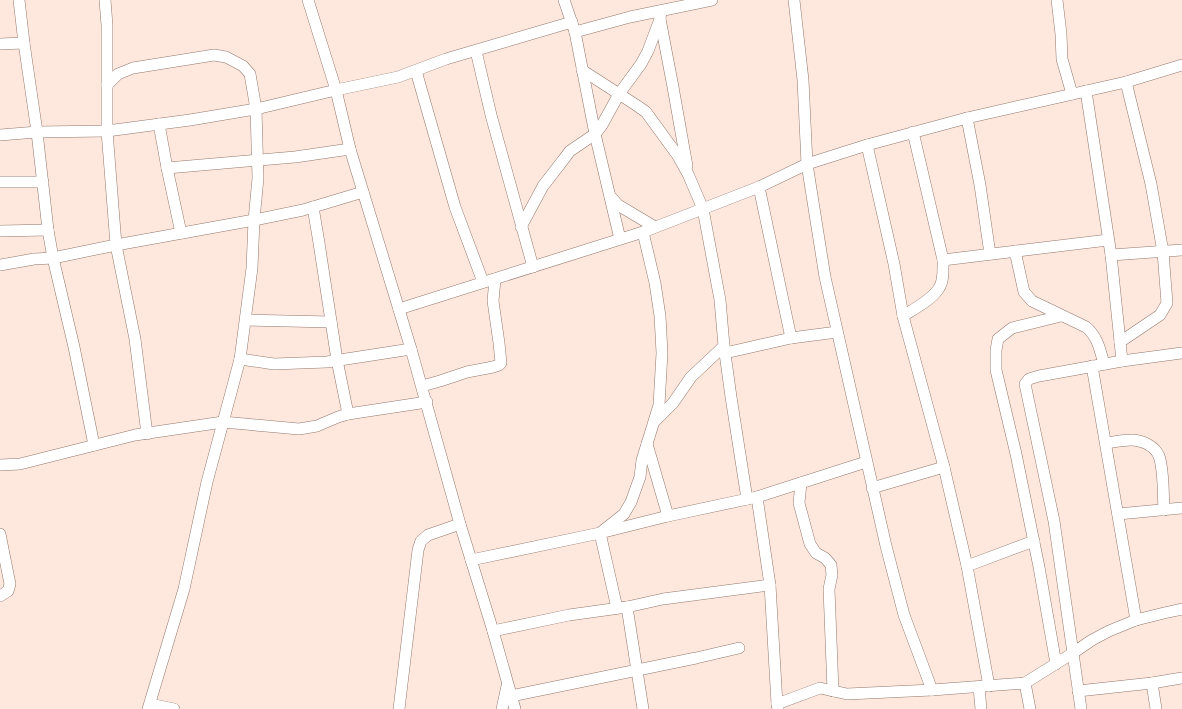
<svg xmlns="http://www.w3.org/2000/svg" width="1182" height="709" font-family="Bitter,serif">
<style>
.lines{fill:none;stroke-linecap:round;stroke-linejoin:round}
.minor-casing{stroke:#92786d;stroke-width:12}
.minor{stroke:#fff;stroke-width:11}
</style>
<rect width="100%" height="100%" fill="#fee7dd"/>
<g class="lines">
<defs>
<g id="minor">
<polyline points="19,0 24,43 37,132 48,230 53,258 74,347 94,445"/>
<polyline points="105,0 107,25 107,131 116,245 135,339 147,434"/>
<polyline points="308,0 336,90 350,149 411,349 460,524 493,631 515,709"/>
<polyline points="564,0 575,32 595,134 620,239"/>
<polyline points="794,0 803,80 807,164 825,277 886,546 904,615 932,690"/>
<polyline points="1057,0 1061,34 1062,59 1072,94"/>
<polyline points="660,19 673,87 687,166"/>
<polyline points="575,32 630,17 712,0"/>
<polyline points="0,44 24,43"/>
<polyline points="476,51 491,115 533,267"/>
<polyline points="582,70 636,105 646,112 678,156 688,174 703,209 720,300 724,346 731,397 747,499"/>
<polyline points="416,71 455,207 483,282"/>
<polyline points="107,85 118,74 133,68 214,55 226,57 243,66 250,74 256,109 258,178 254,220 252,268 240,359 207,482 184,589 148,709"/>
<polyline points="1086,91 1111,255 1122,361"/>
<polyline points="967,118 980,185 990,254"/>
<polyline points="159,124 167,168 181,233"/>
<polyline points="0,135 37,132 107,131 190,120 256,109 336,90 398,77 446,59 572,22"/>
<polyline points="867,145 894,264 903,316 944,467 967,566 989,686"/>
<polyline points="167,168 295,157 350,149"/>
<polyline points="0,182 43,182"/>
<polyline points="759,187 791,338"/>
<polyline points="610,196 618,205 655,227"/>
<polyline points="313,207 319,243 337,360 348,414"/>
<polyline points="521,227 543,186 557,168 570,151 595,134 602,125 619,94 641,64 648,51 660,19 661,11"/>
<polyline points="0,231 48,230"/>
<path d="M 1015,251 L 1024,292 L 1032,301 L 1086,327 C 1098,337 1100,350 1104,364"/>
<polyline points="1111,255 1182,250"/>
<polyline points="943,260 1108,240"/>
<polyline points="0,265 34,259 53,258 116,245 254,220 303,210 363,192"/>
<polyline points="399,309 643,232 759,187 807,164 867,145 967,118 1126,82 1182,65"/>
<path d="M 903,316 C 914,309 933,299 939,288 C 944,281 943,269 943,260 L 913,132"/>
<polyline points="246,320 331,322"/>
<polyline points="1120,342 1160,315 1167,303 1163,252 1151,184 1126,82"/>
<polyline points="725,353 791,338 837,332"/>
<polyline points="240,359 274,364 327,362 411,349"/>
<polyline points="1092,366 1136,620"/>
<polyline points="422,386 440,381 467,372 493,367 499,365 501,363 499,343 493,301 495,279"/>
<polyline points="655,421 673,403 691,377 724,346"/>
<path d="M 1106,443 C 1114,442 1123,440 1131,440 C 1142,440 1155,446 1159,456 C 1164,470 1163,495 1164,510"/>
<polyline points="647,444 668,516"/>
<polyline points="0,465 20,464 135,435 223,422 299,429 317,426 338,417 348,414 427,402"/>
<polyline points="801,483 799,503 810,544 816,553 825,558 831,565 832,575 829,589 833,691"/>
<polyline points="872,488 944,467"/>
<polyline points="757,497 770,585 777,704"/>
<polyline points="1118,514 1182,508"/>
<polyline points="0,534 10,584 8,591 0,596"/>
<polyline points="471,560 600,533 668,516 757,497 866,462"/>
<polyline points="967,566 1034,541"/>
<polyline points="627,607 643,709"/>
<polyline points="617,608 600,533 624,514 631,502 640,477 642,460 659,405 662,353 660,316 655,283 643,232"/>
<polyline points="493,631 569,615 627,607 663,599 770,585"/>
<polyline points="1056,664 1039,567 1016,454 996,370 996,350 998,339 1012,328 1061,316"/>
<polyline points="1025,683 1030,709"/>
<polyline points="1152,683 1156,709"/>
<polyline points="979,687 981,709"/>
<polyline points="1078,691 1152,683 1182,678"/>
<polyline points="511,696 696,658 739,648"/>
<polyline points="150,704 174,709"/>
<polyline points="399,709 418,550 421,541 428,535 460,524"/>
<polyline points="502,709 507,686"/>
<polyline points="778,709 777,704 820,688 847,694 932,690 1025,683 1073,653 1092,640 1109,631 1136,620 1164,613 1182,609"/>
<polyline points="1081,709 1054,521 1025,384 1029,379 1039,376 1122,361 1182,353"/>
</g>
</defs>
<use href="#minor" class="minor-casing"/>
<use href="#minor" class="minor"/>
</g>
</svg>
